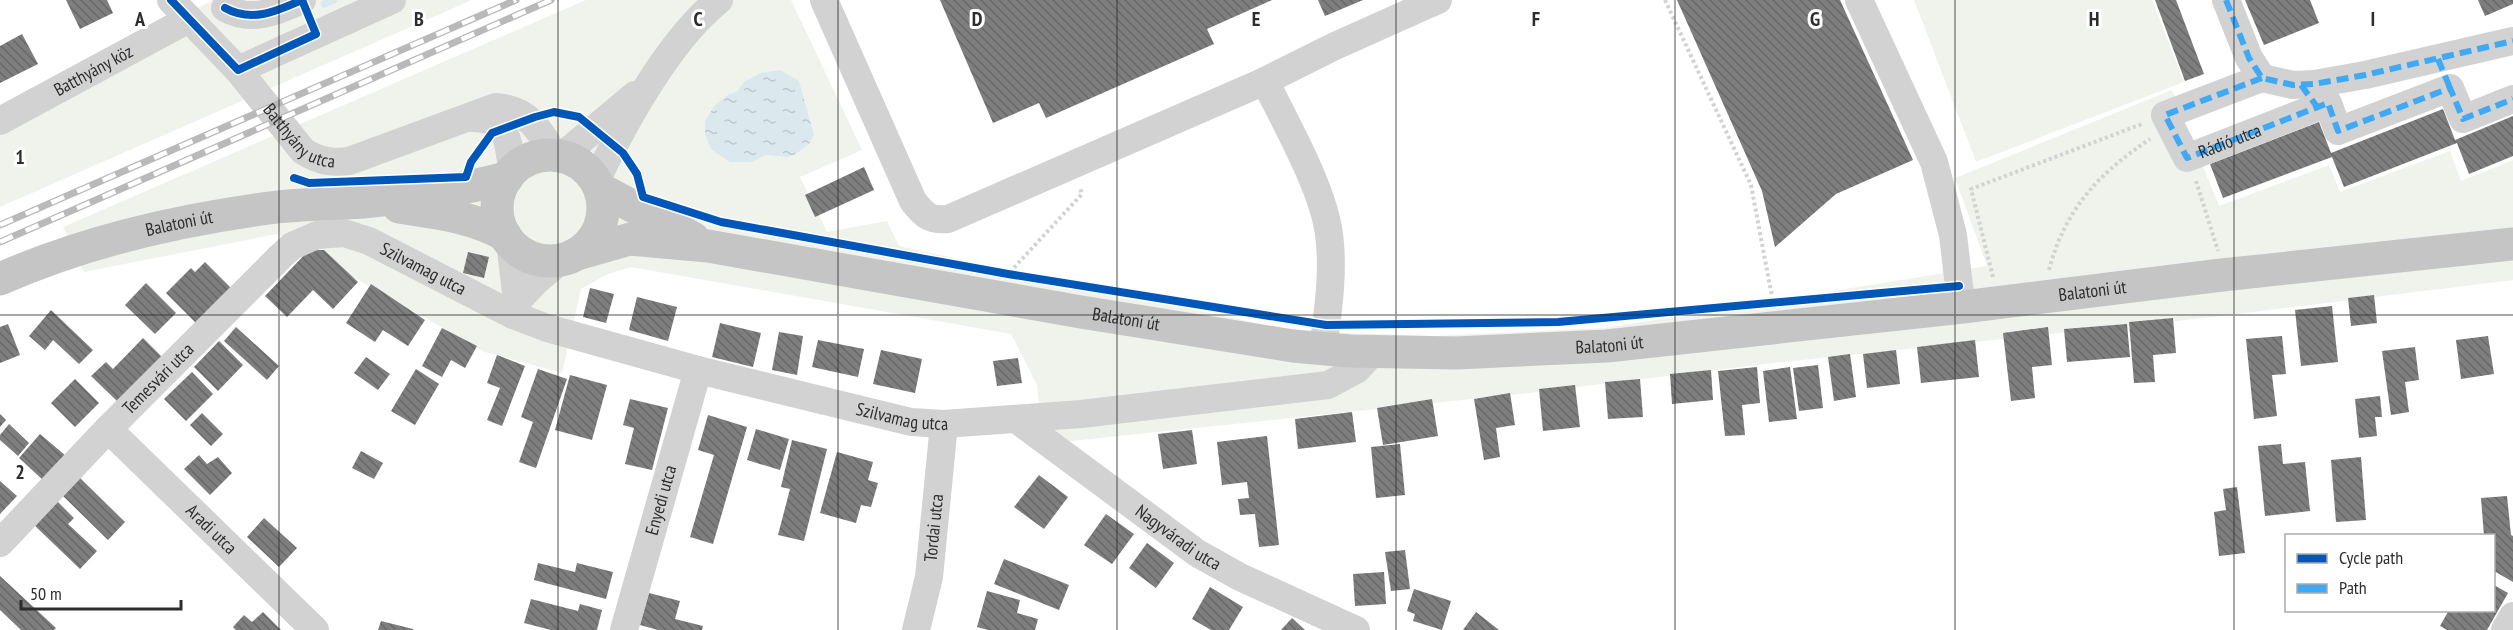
<svg xmlns="http://www.w3.org/2000/svg" width="2513" height="630" font-family="'PT Sans Narrow',sans-serif">
<style>
.green{fill:#f0f3ec}
.water{fill:url(#water-ripples)}
.lines{fill:none;stroke-linecap:round;stroke-linejoin:round}
.stream{stroke:#dbe9ee;stroke-width:7}
.building{fill:url(#building-back-hatch)}
.path{stroke:#d2d2d2;stroke-width:4;stroke-dasharray:3 3;stroke-linecap:butt}
.minor{stroke:#d2d2d2;stroke-width:28}
.major{stroke:#c5c5c5;stroke-width:33}
.rail-casing{stroke:#b9b9b9;stroke-width:7}
.rail{stroke:#fff;stroke-width:4.5;stroke-dasharray:14;stroke-linecap:butt}
.quiet{stroke:#3fa9f5;stroke-width:6;stroke-dasharray:12 6;stroke-linecap:butt}
.cycleway-casing{stroke:#fff;stroke-width:11}
.cycleway{stroke:#0057b8;stroke-width:8}
.grid{fill:none;stroke:#2d2d2d;stroke-width:1.5;stroke-opacity:0.55}
.labels{text-anchor:middle;stroke-width:6;stroke-linejoin:round;paint-order:stroke}
.street-label{font-size:18px;fill:#2d2d2d;stroke:#fff}
.grid-label{font-size:20px;text-anchor:middle;font-weight:bold;fill:#2d2d2d;stroke:#fff;stroke-width:6;stroke-linejoin:round;paint-order:stroke}
</style>
<defs>
<pattern id="water-ripples" width="26" height="14" patternUnits="userSpaceOnUse" patternTransform="scale(1.5)"><rect width="26" height="14" fill="#dbe9ee"/><path d="M2 4q2-2 4 0t4 0M15 11q2-2 4 0t4 0" fill="none" stroke="#bcc8cc"/></pattern>
<pattern id="building-back-hatch" width="6" height="6" patternUnits="userSpaceOnUse" patternTransform="scale(1.5)"><rect width="6" height="6" fill="#7e7e7e"/><path d="M-1 5l2 2M0 0l6 6M5-1l2 2" fill="none" stroke="#686868"/></pattern>
</defs>
<rect width="100%" height="100%" fill="#fff"/>
<g class="green">
<polygon points="213,0 232,0 238,5 249,0 472,0 0,207 0,110"/>
<polygon points="586,0 791,0 862,150 800,177 827,232 887,221 899,246 1293,331 1434,336 1605,328 1987,266 1955,178 2172,90 2219,206 2329,165 2340,192 2450,151 2461,181 2513,160 2513,280 2204,318 1783,362 1529,393 1043,444 1037,385 1011,334 631,267 608,274 581,289 562,373 485,352 277,234 84,272 63,227"/>
<polygon points="1914,0 2152,0 2184,82 1976,162"/>
</g>
<polygon class="water" points="780,70 799,81 814,135 810,143 796,154 788,157 766,155 752,162 730,162 711,149 705,134 705,121 715,105 728,95 737,91 745,81 761,73"/>
<g class="lines">
<polyline class="stream" points="324,4 334,0"/>
</g>
<g class="building">
<polygon points="66,0 107,0 113,13 80,29"/>
<polygon points="940,0 1272,0 1207,29 1214,44 1046,118 1039,103 993,123"/>
<polygon points="1318,0 1363,0 1325,16"/>
<polygon points="1677,0 1840,0 1913,160 1836,194 1775,247 1762,191"/>
<polygon points="2155,0 2176,0 2204,74 2185,81"/>
<polygon points="2245,0 2310,0 2319,23 2264,45"/>
<polygon points="2478,0 2513,0 2513,4 2485,16"/>
<polygon points="22,34 38,64 0,83 0,46"/>
<polygon points="2443,109 2455,140 2513,116 2513,156 2469,174 2457,143 2344,187 2332,157 2223,198 2210,164 2319,122 2331,153"/>
<polygon points="864,167 874,190 815,217 805,195"/>
<polygon points="309,250 324,250 358,282 333,309 313,290 287,317 265,296"/>
<polygon points="468,252 489,257 484,278 463,273"/>
<polygon points="205,262 231,288 196,323 166,293 191,268 195,272"/>
<polygon points="146,283 176,313 155,334 125,305"/>
<polygon points="371,284 425,320 408,346 383,330 375,342 346,323"/>
<polygon points="590,288 614,294 606,323 583,317"/>
<polygon points="2374,295 2377,323 2351,326 2348,298"/>
<polygon points="637,297 677,307 668,341 629,330"/>
<polygon points="2332,306 2338,362 2301,366 2295,310"/>
<polygon points="51,310 93,350 79,364 53,340 45,350 29,336"/>
<polygon points="2173,318 2176,353 2153,355 2155,382 2134,383 2129,322"/>
<polygon points="720,323 761,333 753,367 712,357"/>
<polygon points="8,324 20,355 0,363 0,327"/>
<polygon points="2127,324 2130,357 2067,362 2064,329"/>
<polygon points="236,327 279,366 267,380 224,341"/>
<polygon points="2048,327 2052,365 2032,367 2035,398 2011,401 2003,333"/>
<polygon points="442,328 477,346 465,368 451,360 442,377 422,366"/>
<polygon points="779,332 803,336 797,375 772,370"/>
<polygon points="2282,336 2286,374 2272,375 2277,416 2254,419 2246,339"/>
<polygon points="2488,336 2494,374 2461,379 2456,340"/>
<polygon points="143,338 162,357 118,402 91,376 106,362 113,369"/>
<polygon points="818,340 864,349 858,377 812,367"/>
<polygon points="1975,340 1979,377 1921,383 1917,347"/>
<polygon points="219,341 243,365 218,391 194,367"/>
<polygon points="2415,347 2419,380 2405,382 2409,412 2391,415 2382,351"/>
<polygon points="881,350 922,359 915,393 873,384"/>
<polygon points="1896,350 1900,384 1867,388 1863,354"/>
<polygon points="1850,354 1856,397 1834,401 1828,357"/>
<polygon points="497,355 525,366 502,426 487,420 500,388 487,383"/>
<polygon points="366,357 390,374 378,390 354,373"/>
<polygon points="1018,358 1022,383 997,386 993,361"/>
<polygon points="1818,365 1823,408 1799,411 1793,368"/>
<polygon points="1757,367 1760,403 1742,405 1745,435 1725,436 1718,371"/>
<polygon points="1790,367 1797,419 1769,422 1763,371"/>
<polygon points="416,369 439,384 415,425 391,411"/>
<polygon points="538,369 567,379 536,468 519,462 533,422 521,417"/>
<polygon points="1711,370 1713,400 1672,404 1670,374"/>
<polygon points="192,372 213,394 186,421 164,399"/>
<polygon points="570,375 607,385 592,440 555,430"/>
<polygon points="75,379 99,403 75,427 51,403"/>
<polygon points="1640,379 1643,417 1608,419 1605,382"/>
<polygon points="1575,385 1580,427 1543,431 1539,389"/>
<polygon points="1510,393 1515,425 1496,428 1500,457 1484,460 1474,399"/>
<polygon points="2380,396 2382,417 2375,417 2377,436 2359,438 2355,399"/>
<polygon points="630,399 668,408 652,470 625,464 634,428 623,425"/>
<polygon points="1432,399 1438,436 1383,445 1377,408"/>
<polygon points="1352,412 1356,442 1298,449 1295,419"/>
<polygon points="202,413 223,434 211,446 190,425"/>
<polygon points="0,414 6,420 0,427"/>
<polygon points="708,415 747,427 713,544 690,537 714,455 698,450"/>
<polygon points="9,424 29,443 18,456 0,440 0,435"/>
<polygon points="756,429 789,439 780,470 747,460"/>
<polygon points="1192,430 1197,464 1163,469 1158,434"/>
<polygon points="40,434 66,456 44,481 19,458"/>
<polygon points="1267,436 1279,545 1259,547 1255,514 1240,515 1238,499 1249,498 1247,482 1222,485 1217,442"/>
<polygon points="792,440 827,449 804,541 778,535 790,489 781,487"/>
<polygon points="1400,444 1405,495 1376,498 1371,447"/>
<polygon points="2281,444 2283,464 2305,462 2310,511 2265,516 2258,446"/>
<polygon points="361,451 383,463 374,479 352,468"/>
<polygon points="837,452 873,462 868,480 878,483 871,507 861,505 856,523 820,513"/>
<polygon points="199,455 207,464 218,457 232,473 210,495 184,469"/>
<polygon points="2361,457 2366,520 2336,522 2331,460"/>
<polygon points="77,475 125,522 108,540 60,493"/>
<polygon points="1039,475 1068,497 1044,529 1014,507"/>
<polygon points="0,481 17,496 0,514"/>
<polygon points="2237,487 2245,553 2219,556 2214,512 2226,510 2223,489"/>
<polygon points="2507,496 2511,535 2513,536 2513,582 2494,571 2494,536 2484,536 2481,498"/>
<polygon points="55,499 74,518 68,524 97,551 80,569 32,523"/>
<polygon points="1106,514 1134,534 1112,564 1084,545"/>
<polygon points="264,518 297,548 279,567 247,537"/>
<polygon points="1147,543 1174,563 1156,588 1129,568"/>
<polygon points="1405,550 1410,589 1391,591 1385,552"/>
<polygon points="1004,559 1069,585 1059,610 994,584"/>
<polygon points="538,563 575,572 577,563 613,572 606,599 534,580"/>
<polygon points="1384,572 1386,604 1355,606 1353,574"/>
<polygon points="0,576 56,628 54,630 21,630 0,610"/>
<polygon points="2494,585 2508,593 2487,630 2447,630 2440,626 2449,610 2494,610"/>
<polygon points="1210,587 1243,607 1229,630 1211,630 1192,619"/>
<polygon points="1414,589 1451,601 1442,630 1413,621 1415,614 1407,611"/>
<polygon points="987,591 1020,600 1017,613 1038,619 1035,630 988,630 977,627"/>
<polygon points="649,593 680,601 675,619 703,626 702,630 658,630 640,625"/>
<polygon points="531,599 578,611 580,604 602,610 597,630 551,630 524,623"/>
<polygon points="263,612 281,630 236,630 233,627 244,615 252,622"/>
<polygon points="1476,612 1499,630 1463,630"/>
<polygon points="1292,618 1305,630 1281,630"/>
<polygon points="381,621 413,629 413,630 378,630"/>
</g>
<g class="lines">
<g class="path">
<polyline points="1665,0 1751,185 1773,302"/>
<polyline points="2196,181 2218,251"/>
<path d="M 2049,270 C 2065,209 2099,173 2150,139"/>
<polyline points="1010,272 1082,194 1080,188"/>
<polyline points="1993,277 1971,189 2142,124"/>
</g>
<g class="minor">
<path id="s1" d="M 171,0 L 238,70 L 303,151 C 319,161 330,163 349,161 L 496,107 C 528,109 539,129 554,155"/>
<path d="M 824,0 L 913,201 C 924,215 930,221 948,219 L 1265,81 L 1335,46 L 1438,0"/>
<polyline points="1859,0 1934,162 1953,235 1959,286 1963,307"/>
<polyline points="2226,0 2249,58 2262,78 2293,85 2314,84 2365,75 2513,41"/>
<path d="M 225,8 C 252,23 277,11 302,0"/>
<polyline points="238,70 392,0"/>
<path id="s2" d="M 2262,78 L 2165,115 L 2187,158 L 2328,103 L 2338,131 L 2450,88 L 2463,119 L 2513,99"/>
<path d="M 1265,81 C 1286,124 1323,188 1329,234 C 1334,272 1328,311 1323,349"/>
<path d="M 469,118 C 507,116 509,140 512,171"/>
<path id="s3" d="M 0,121 L 189,19"/>
<polyline points="562,156 635,95"/>
<path d="M 596,181 C 624,123 668,41 719,0"/>
<polyline points="510,242 517,301 513,315"/>
<polyline points="517,301 536,281 561,260"/>
<path id="s4" d="M 1016,419 L 1197,553 L 1240,577 L 1356,630"/>
<path id="s5" d="M 108,429 L 315,630"/>
<path id="s6" d="M 0,543 L 108,429 L 281,256 L 292,246 L 317,235 L 344,233 L 369,241 L 513,315 L 547,328 L 698,370 L 911,422 L 944,424 L 1081,414 L 1328,385 L 1356,370 L 1374,351"/>
<path id="s7" d="M 624,630 L 698,370"/>
<path id="s8" d="M 916,630 L 929,577 L 944,424"/>
<polyline points="2505,630 2513,616"/>
</g>
<g class="major">
<circle cx="550" cy="208" r="53"/>
<polyline points="600,189 693,238"/>
<path d="M 399,207 C 436,213 471,216 505,235"/>
<path id="s9" d="M 574,255 L 630,239 L 708,246 L 1081,312 L 1293,346 L 1349,351 L 1456,353 L 1607,346 L 1963,307 L 2222,275 L 2513,244"/>
<path id="s10" d="M 0,279 C 88,240 182,219 277,207 C 305,204 334,204 363,202 C 411,198 460,190 507,178"/>
</g>
<defs>
<g id="rail">
<polyline points="0,225 516,0"/>
<polyline points="0,242 551,0"/>
</g>
</defs>
<use href="#rail" class="rail-casing"/>
<use href="#rail" class="rail"/>
<g class="quiet">
<polyline points="2226,0 2249,58 2262,78 2293,85 2314,84 2365,75 2513,41"/>
<polyline points="2438,59 2450,88"/>
<polyline points="2262,78 2165,115 2187,158 2328,103 2338,131 2450,88 2463,119 2513,99"/>
<polyline points="2301,85 2318,108"/>
</g>
<defs>
<g id="cycleway">
<polyline points="171,0 238,70 316,34 302,0"/>
<path d="M 225,8 C 252,23 277,11 302,0"/>
<polyline points="294,178 309,183 466,177 471,162 492,133 535,117 554,112 579,117 623,153 637,174 643,197 721,222 1008,274 1326,325 1558,322 1959,286"/>
</g>
</defs>
<use href="#cycleway" class="cycleway-casing"/>
<use href="#cycleway" class="cycleway"/>
</g>
<path class="grid" d="M 279,0 L 279,630M 558,0 L 558,630M 838,0 L 838,630M 1117,0 L 1117,630M 1396,0 L 1396,630M 1675,0 L 1675,630M 1955,0 L 1955,630M 2234,0 L 2234,630M 0,315 L 2513,315"/>
<g class="labels">
<g class="street-label">
<text dy="6" stroke="none"><textPath href="#s3" startOffset="106">Batthyány köz</textPath></text>
<text dy="6" stroke="none"><textPath href="#s1" startOffset="189">Batthyány utca</textPath></text>
<text dy="6" stroke="none"><textPath href="#s2" startOffset="198">Rádió utca</textPath></text>
<text dy="6" stroke="none"><textPath href="#s10" startOffset="188">Balatoni út</textPath></text>
<text dy="6" stroke="none"><textPath href="#s6" startOffset="558">Szilvamag utca</textPath></text>
<text dy="6" stroke="none"><textPath href="#s9" startOffset="1533">Balatoni út</textPath></text>
<text dy="6" stroke="none"><textPath href="#s9" startOffset="561">Balatoni út</textPath></text>
<text dy="6" stroke="none"><textPath href="#s9" startOffset="1047">Balatoni út</textPath></text>
<text dy="6" stroke="none"><textPath href="#s6" startOffset="228">Temesvári utca</textPath></text>
<text dy="6" stroke="none"><textPath href="#s6" startOffset="1062">Szilvamag utca</textPath></text>
<text dy="6" stroke="none"><textPath href="#s7" startOffset="135">Enyedi utca</textPath></text>
<text dy="6" stroke="none"><textPath href="#s8" startOffset="104">Tordai utca</textPath></text>
<text dy="6" stroke="none"><textPath href="#s5" startOffset="144">Aradi utca</textPath></text>
<text dy="6" stroke="none"><textPath href="#s4" startOffset="201">Nagyváradi utca</textPath></text>
</g>
</g>
<g class="grid-label">
<text x="140" y="26">A</text>
<text x="419" y="26">B</text>
<text x="698" y="26">C</text>
<text x="977" y="26">D</text>
<text x="1256" y="26">E</text>
<text x="1536" y="26">F</text>
<text x="1815" y="26">G</text>
<text x="2094" y="26">H</text>
<text x="2373" y="26">I</text>
<text x="20" y="164">1</text>
<text x="20" y="479">2</text>
</g>
<rect x="2285" y="534" width="210" height="78" fill="#ffffff" stroke="#ababab" stroke-width="1.5"/>
<rect x="2297" y="554" width="30" height="9" fill="#0057b8" stroke="#ababab" stroke-width="1.5"/>
<text x="2339" y="564" font-size="18" fill="#2d2d2d">Cycle path</text>
<rect x="2297" y="584" width="30" height="9" fill="#3fa9f5" stroke="#ababab" stroke-width="1.5"/>
<text x="2339" y="594" font-size="18" fill="#2d2d2d">Path</text>
<path d="M21 600v9h160v-9" fill="none" stroke="#2d2d2d" stroke-width="3"/>
<text x="30" y="600" font-size="18" fill="#2d2d2d" stroke="#ffffff" stroke-width="4.5" paint-order="stroke">50 m</text>
</svg>
